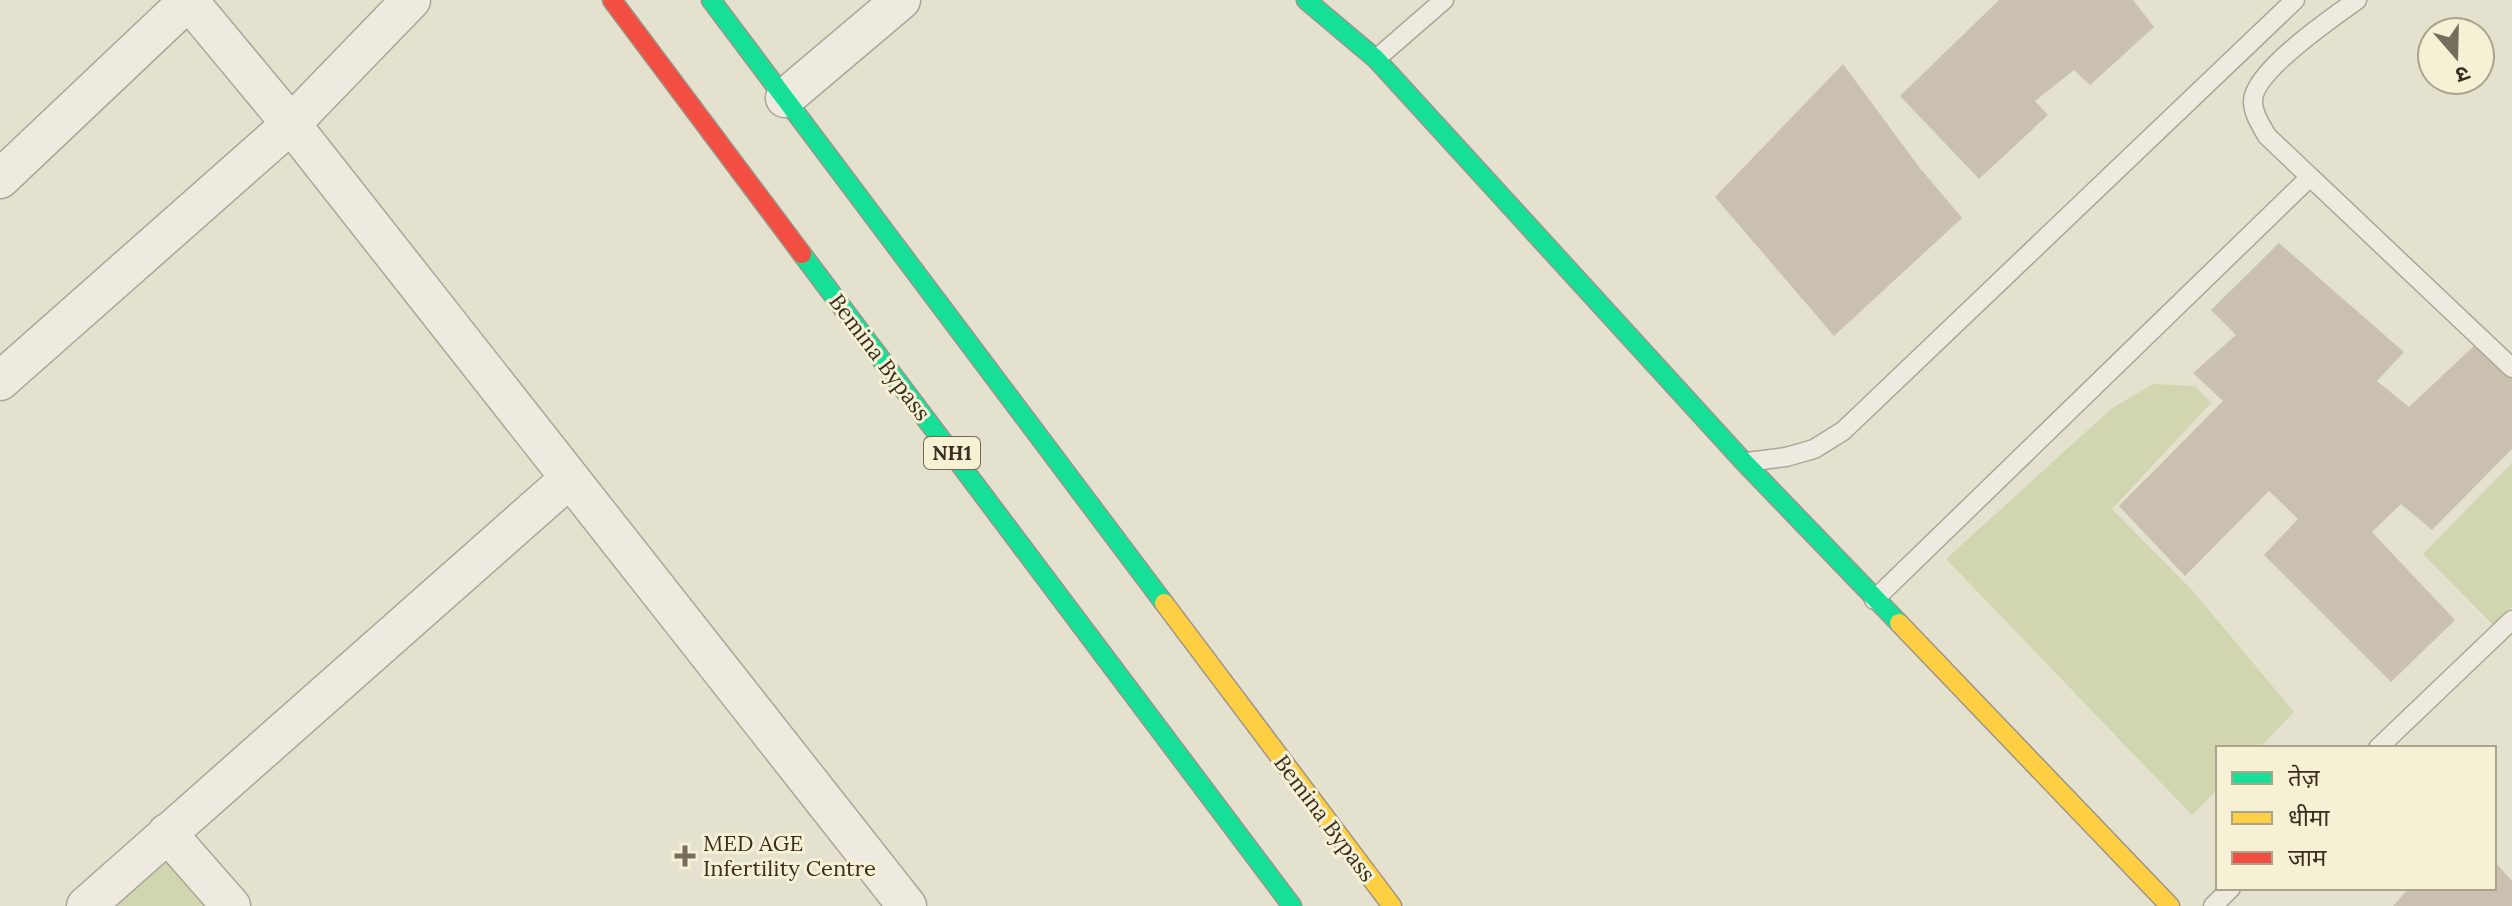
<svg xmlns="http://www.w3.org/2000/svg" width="2512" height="906" font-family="Lora,'Noto Sans Devanagari',serif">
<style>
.green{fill:#d1d6b1}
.building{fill:#c9c0b0}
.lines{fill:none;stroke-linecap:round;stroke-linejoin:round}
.lane-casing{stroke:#aba697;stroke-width:21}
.street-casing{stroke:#aba697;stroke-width:41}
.fast-casing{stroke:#9a9588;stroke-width:21}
.slow-casing{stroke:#9a9588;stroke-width:21}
.jam-casing{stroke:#9a9588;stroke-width:21}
.lane{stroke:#eeeae0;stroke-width:18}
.street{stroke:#eeeae0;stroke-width:38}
.fast{stroke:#16e098;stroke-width:18}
.slow{stroke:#ffcf43;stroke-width:18}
.jam{stroke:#f24e42;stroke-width:18}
.poi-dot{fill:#766d5d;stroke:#f6f0d5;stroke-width:3}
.labels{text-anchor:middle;stroke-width:6;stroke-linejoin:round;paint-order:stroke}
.shield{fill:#f6f0d5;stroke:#726956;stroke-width:2}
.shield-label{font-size:20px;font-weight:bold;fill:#3a2f1f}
.street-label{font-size:22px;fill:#3a2f1f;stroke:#f6f0d5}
.poi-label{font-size:22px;fill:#3a2f1f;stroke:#f6f0d5;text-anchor:start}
</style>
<rect width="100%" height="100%" fill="#e5e1cf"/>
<g class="green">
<polygon points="2153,384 2195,386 2211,403 2112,509 2192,590 2294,712 2259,748 2218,748 2218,789 2192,815 1946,559 2111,409"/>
<polygon points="2512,463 2512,607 2493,625 2423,554"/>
<polygon points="166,846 223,906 100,906"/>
</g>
<g class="building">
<polygon points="1999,0 2133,0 2154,27 2090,85 2074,70 2035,101 2048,115 1979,179 1900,96"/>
<polygon points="1843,64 1919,167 1962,218 1834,336 1715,197"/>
<polygon points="2279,243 2404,352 2377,381 2409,407 2477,343 2512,378 2512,449 2432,530 2401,504 2372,532 2455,620 2391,682 2264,555 2298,519 2269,491 2185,576 2119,506 2223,401 2193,373 2236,335 2211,310"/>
<polygon points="2494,861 2512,881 2512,906 2393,906 2409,888 2494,888"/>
</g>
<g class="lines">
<defs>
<g id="lane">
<path d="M 2357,0 C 2333,17 2253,72 2253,101 C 2253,114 2261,125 2267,136 L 2512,368"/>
<polyline points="1376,59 1444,0"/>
<polyline points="1747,462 1786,457 1814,449 1843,431 2295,0"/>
<polyline points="1874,600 2310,177"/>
<polyline points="2378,748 2512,620"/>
<polyline points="2213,906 2231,888"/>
</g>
<g id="street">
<polyline points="188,0 291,124 907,906"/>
<polyline points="785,98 901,0"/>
<polyline points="0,179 188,1"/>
<polyline points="0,381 291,124 411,0"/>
<polyline points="167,833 231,906"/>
<polyline points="86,906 569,479"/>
</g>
<g id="fast">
<polyline points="711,0 1164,603"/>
<polyline points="1306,0 1376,59 1744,462 1899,623"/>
<polyline points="802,254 1292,906"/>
</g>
<g id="slow">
<polyline points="1164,603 1392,906"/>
<polyline points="1899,623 2170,906"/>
</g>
<polyline id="jam" points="612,0 802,254"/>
</defs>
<use href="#lane" class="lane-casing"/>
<use href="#street" class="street-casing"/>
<use href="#fast" class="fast-casing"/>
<use href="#slow" class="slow-casing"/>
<use href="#jam" class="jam-casing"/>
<use href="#lane" class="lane"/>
<use href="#street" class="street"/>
<use href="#fast" class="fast"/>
<use href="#slow" class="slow"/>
<use href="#jam" class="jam"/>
</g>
<path class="poi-dot" d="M681 844h8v8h8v8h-8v8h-8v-8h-8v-8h8z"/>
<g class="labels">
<rect class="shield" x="924" y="437" width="56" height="32" rx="6"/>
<g class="shield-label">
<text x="952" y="460">NH1</text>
</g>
<g class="street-label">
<text transform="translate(880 357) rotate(53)" y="8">Bemina Bypass</text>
<text transform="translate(1325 818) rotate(53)" y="8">Bemina Bypass</text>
</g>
<g class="poi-label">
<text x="703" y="851">MED AGE<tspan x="703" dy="25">Infertility Centre</tspan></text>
</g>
</g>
<rect x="2216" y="746" width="280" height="144" fill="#f6f0d5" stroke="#aba38c" stroke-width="2"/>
<rect x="2232" y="772" width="40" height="12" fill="#16e098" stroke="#aba38c" stroke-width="2"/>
<text x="2288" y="786" font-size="24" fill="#3a2f1f">तेज़</text>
<rect x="2232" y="812" width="40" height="12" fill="#ffcf43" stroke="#aba38c" stroke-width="2"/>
<text x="2288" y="826" font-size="24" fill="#3a2f1f">धीमा</text>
<rect x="2232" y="852" width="40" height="12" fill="#f24e42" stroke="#aba38c" stroke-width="2"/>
<text x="2288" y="866" font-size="24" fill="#3a2f1f">जाम</text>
<g transform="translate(2456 56) rotate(160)"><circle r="38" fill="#f6f0d5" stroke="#aba38c" stroke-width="2"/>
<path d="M0-6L14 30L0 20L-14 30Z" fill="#766d5d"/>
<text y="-12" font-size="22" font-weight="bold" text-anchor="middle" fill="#3a2f1f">उ</text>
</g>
</svg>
